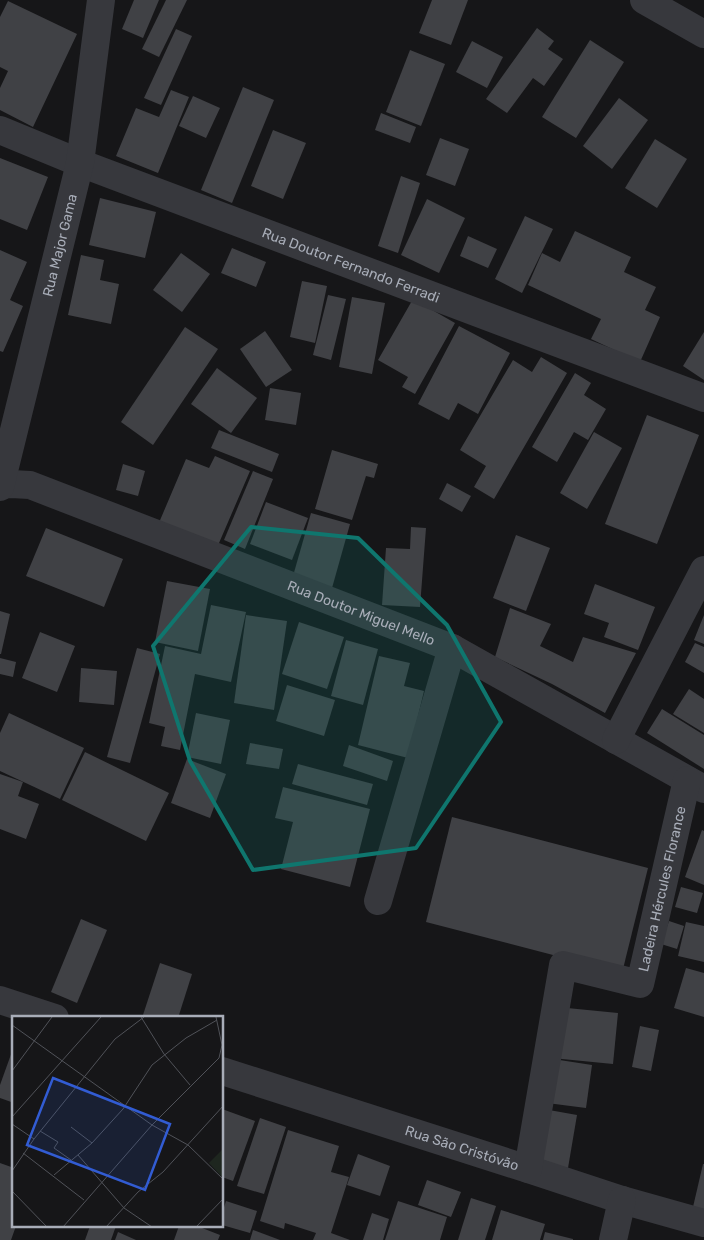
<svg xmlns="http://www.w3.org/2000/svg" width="704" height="1240" font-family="Rubik,sans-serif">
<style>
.building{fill:#404145}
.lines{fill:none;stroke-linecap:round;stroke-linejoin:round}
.minor{stroke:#37383d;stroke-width:28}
.marked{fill:#0f766e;fill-opacity:0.2;stroke:#0f766e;stroke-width:4;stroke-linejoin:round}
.labels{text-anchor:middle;stroke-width:4;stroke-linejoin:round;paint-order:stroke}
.street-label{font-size:14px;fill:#a8adb8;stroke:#111113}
.inset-road{fill:none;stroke:#505258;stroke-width:1}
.view{fill:#325cd3;fill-opacity:0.15;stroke:#325cd3;stroke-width:2.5}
.inset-edge{fill:none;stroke:#a8adb8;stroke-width:2.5}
</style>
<rect width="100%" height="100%" fill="#161618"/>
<g class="building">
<polygon points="134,0 159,0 143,38 122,29"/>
<polygon points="166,0 187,0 159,57 142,49"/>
<polygon points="432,0 468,0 451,45 419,33"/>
<polygon points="8,1 77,34 33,127 0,110 0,88 8,71 0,67 0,17"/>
<polygon points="537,28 554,41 548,49 563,59 544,86 533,78 507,113 486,99"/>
<polygon points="176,29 192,36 161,105 144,98"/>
<polygon points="590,40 624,62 576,138 542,117"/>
<polygon points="472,41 503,57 487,88 456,72"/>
<polygon points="410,50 445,64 421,126 386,112"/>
<polygon points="243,87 274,100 232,203 201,190"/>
<polygon points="171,90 189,97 158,173 116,156 136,108 159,117"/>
<polygon points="193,96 220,108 206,138 179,126"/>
<polygon points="619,98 648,120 612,169 583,146"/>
<polygon points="381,113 416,127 410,143 375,130"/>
<polygon points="273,130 306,143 283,199 251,186"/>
<polygon points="440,138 469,149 455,186 426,175"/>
<polygon points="655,139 687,159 657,208 625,188"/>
<polygon points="0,158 48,177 27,230 0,219"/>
<polygon points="401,176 420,183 398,253 378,246"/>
<polygon points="100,198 156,212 145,258 89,245"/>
<polygon points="427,199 465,218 439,273 401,255"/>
<polygon points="525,216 553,229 522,293 495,279"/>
<polygon points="575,231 631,257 624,272 656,287 645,310 660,317 640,362 591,339 601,319 528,285 542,253 560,262"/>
<polygon points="468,236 497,249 488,268 460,256"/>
<polygon points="232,248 266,262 256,287 221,273"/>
<polygon points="0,250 27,262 10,300 23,306 3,352 0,351"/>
<polygon points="181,253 210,274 182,312 153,290"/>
<polygon points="81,255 104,260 100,280 119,284 111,324 68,315"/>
<polygon points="302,281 327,286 315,343 290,337"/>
<polygon points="328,295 346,299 331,360 313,355"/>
<polygon points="352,297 385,303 372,374 339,367"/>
<polygon points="413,299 455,323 415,394 402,387 408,377 378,360"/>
<polygon points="459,326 510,353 478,414 458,403 449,420 418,404"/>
<polygon points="185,327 218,349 153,445 121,422"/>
<polygon points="265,331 292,370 266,387 240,349"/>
<polygon points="704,332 704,380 683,366"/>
<polygon points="541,357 567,373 494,499 474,487 486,466 460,450 513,360 532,372"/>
<polygon points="217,368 257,398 231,433 191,404"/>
<polygon points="575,373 591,383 584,395 606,409 588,440 574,432 557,462 532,447"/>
<polygon points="270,388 301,393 296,425 265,420"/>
<polygon points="647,415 699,435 657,544 605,524"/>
<polygon points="219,430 279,454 272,472 211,448"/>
<polygon points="594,432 622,448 587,509 560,493"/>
<polygon points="332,450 378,464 374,478 366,476 352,520 315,509"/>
<polygon points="215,456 250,471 216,550 158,525 186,459 209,468"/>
<polygon points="123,464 145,471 138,496 116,490"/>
<polygon points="253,471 273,479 245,549 224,540"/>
<polygon points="447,483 471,496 462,512 439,499"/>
<polygon points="266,502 308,518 292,560 250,544"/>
<polygon points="311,513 350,524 332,588 293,576"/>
<polygon points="411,527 426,528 420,607 382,605 386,548 410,549"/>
<polygon points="46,528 123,559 104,607 26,576"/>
<polygon points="516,535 550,548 526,611 493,598"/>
<polygon points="167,581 210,589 198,651 155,642"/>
<polygon points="595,584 655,607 638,650 604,637 609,623 584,614"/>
<polygon points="211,605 246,612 231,682 195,674 180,750 161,746 165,727 149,723 165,646 201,654"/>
<polygon points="510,608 551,624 540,646 573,662 583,637 636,653 605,713 552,684 495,657"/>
<polygon points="0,611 10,614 1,654 0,654"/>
<polygon points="246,615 287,621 274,710 234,703"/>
<polygon points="704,615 704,644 694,640"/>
<polygon points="299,622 344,637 327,689 282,674"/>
<polygon points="40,632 75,646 57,692 22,678"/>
<polygon points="346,640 378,649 363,705 331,696"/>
<polygon points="695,643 704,647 704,673 685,662"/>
<polygon points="137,648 160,654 130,763 107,757"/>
<polygon points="379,656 410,663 404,686 424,691 408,758 358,745"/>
<polygon points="0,658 16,662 13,677 0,674"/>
<polygon points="81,668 117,671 114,705 79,702"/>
<polygon points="287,685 335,700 324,736 276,721"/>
<polygon points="689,689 704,699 704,733 673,714"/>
<polygon points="662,709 704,735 704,769 647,733"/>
<polygon points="9,713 84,748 60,799 0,771 0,733"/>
<polygon points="196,713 230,720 221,764 187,757"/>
<polygon points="250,743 283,749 279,769 246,764"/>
<polygon points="349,745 393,761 387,781 343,766"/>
<polygon points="85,752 169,793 146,841 62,800"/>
<polygon points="187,759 226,774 210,818 171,803"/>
<polygon points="298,764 373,784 367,805 292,784"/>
<polygon points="0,774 23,782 18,796 39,804 26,839 0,829"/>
<polygon points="283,787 370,809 350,887 281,869 293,822 275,818"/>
<polygon points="452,817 648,868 622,973 426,922"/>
<polygon points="702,830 704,831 704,885 685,877"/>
<polygon points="681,887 703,893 697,913 675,907"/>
<polygon points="81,919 107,930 77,1003 51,992"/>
<polygon points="669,921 684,926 677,949 661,944"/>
<polygon points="686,922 704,926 704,962 678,956"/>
<polygon points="160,963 192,974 178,1018 142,1018"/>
<polygon points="686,968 704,973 704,1017 674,1008"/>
<polygon points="557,1007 618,1013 613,1064 552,1058"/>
<polygon points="640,1026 659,1030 651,1071 632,1067"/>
<polygon points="14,1046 14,1103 0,1098 0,1085"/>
<polygon points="553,1059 592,1065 586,1108 547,1103"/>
<polygon points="222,1109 255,1121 233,1181 222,1177"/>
<polygon points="549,1110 577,1115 568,1168 540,1163"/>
<polygon points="260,1118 286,1127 264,1194 237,1186"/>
<polygon points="288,1130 339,1146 331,1172 349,1177 331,1233 350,1240 313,1240 316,1233 285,1223 284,1229 260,1221"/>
<polygon points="358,1154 390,1166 380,1196 347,1185"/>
<polygon points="0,1163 14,1168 14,1226 16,1226 11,1240 0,1240"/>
<polygon points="703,1164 704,1164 704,1210 693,1207"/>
<polygon points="427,1180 461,1192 451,1217 418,1205"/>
<polygon points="471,1198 496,1206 485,1240 458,1240"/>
<polygon points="226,1201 257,1211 250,1233 222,1225 222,1214"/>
<polygon points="398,1201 447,1217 440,1240 385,1240"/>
<polygon points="501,1210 545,1224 540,1240 492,1240"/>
<polygon points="372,1213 389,1219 383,1240 363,1240"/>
<polygon points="90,1226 116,1226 111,1240 85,1240"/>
<polygon points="179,1226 197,1226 220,1235 218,1240 174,1240"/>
<polygon points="253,1230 280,1240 250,1240"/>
<polygon points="118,1232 136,1240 115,1240"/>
<polygon points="545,1232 573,1239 573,1240 543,1240"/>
</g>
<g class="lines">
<g class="minor">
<polyline points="644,0 704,34"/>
<path id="s1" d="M 0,130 L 80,163 L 704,398"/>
<path id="s2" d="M 0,485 L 11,484 L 30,485 L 452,648 L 704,789"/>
<path id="s3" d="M 0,487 L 80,163 L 101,0"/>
<polyline points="616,740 704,570"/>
<polyline points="378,901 452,648"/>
<polyline points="0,1000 55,1018"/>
<path id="s4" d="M 222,1071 L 528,1169 L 622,1200 L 704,1223"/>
<path id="s5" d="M 528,1169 L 563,965 L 640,984 L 687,780"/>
<polyline points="613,1240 622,1200"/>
</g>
</g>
<path class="marked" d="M 251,527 L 358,538 L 447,625 L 501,722 L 416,848 L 253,870 L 190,761 L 153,646 Z"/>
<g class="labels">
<g class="street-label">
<text dy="5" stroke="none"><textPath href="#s3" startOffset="249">Rua Major Gama</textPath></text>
<text dy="5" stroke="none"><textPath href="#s1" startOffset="376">Rua Doutor Fernando Ferradi</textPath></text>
<text dy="5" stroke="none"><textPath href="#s2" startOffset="385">Rua Doutor Miguel Mello</textPath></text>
<text dy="5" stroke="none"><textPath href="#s5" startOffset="384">Ladeira Hércules Florance</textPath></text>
<text dy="5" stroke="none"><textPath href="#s4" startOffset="252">Rua São Cristóvão</textPath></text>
</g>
</g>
<g transform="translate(12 1016)">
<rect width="211" height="211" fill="#161618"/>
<path d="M 211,133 L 211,162 L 197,147 Z" fill="#1e261f"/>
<path class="inset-road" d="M 129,1 L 152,38 L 178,69M 0,9 L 140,109 L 176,129 L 212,164M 0,55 L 40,1M 0,101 L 89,1M 0,108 L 22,123M 59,111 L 80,127M 28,115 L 46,126 L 42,132 L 59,144M 11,137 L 72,184M 66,139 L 112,192 L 140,211M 0,155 L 22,123 L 103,23 L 132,1M 42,159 L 80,127 L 111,93 L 140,49 L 174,22 L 205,4M 0,175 L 35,211M 51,211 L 140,109 L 207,42 L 210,29 L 204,1M 94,211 L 126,176 L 151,156 L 212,89M 184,211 L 212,182"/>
<path class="view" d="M 41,62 L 158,108 L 133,174 L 15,129 Z"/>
<rect width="211" height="211" class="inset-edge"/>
</g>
</svg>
